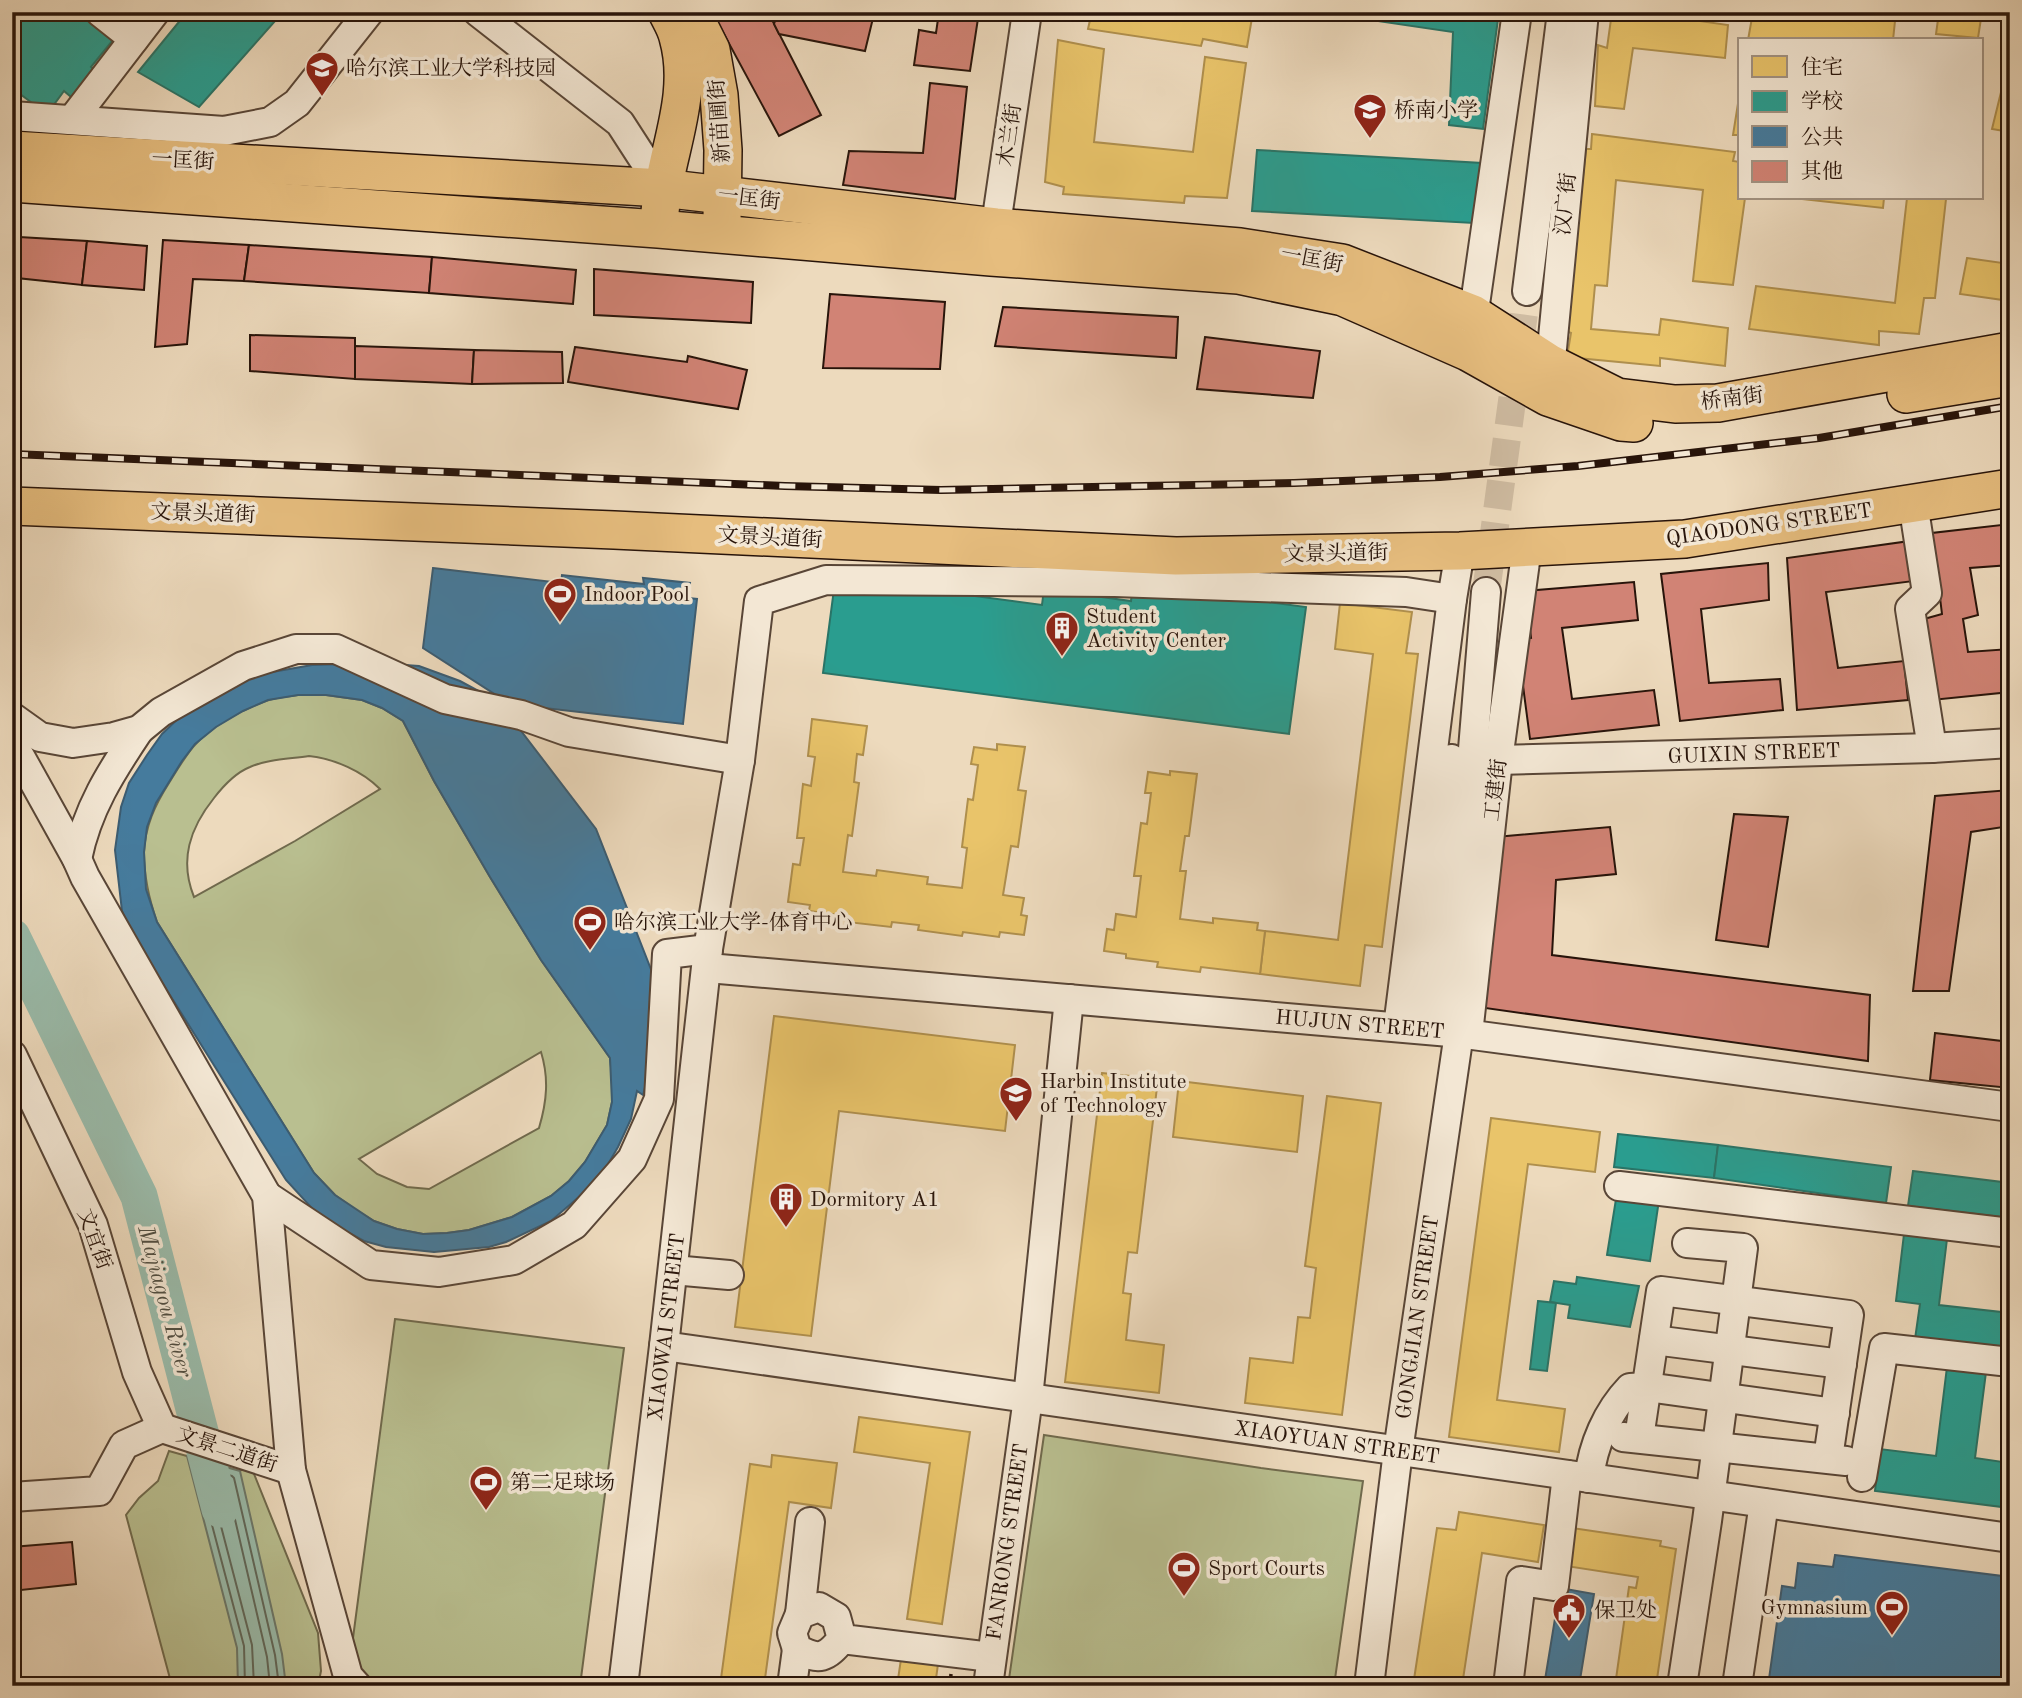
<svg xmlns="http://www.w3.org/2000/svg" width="2022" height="1698" font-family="'Old Standard TT','Noto Serif SC',serif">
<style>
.green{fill:#b9bf90;stroke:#706a4d;stroke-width:2;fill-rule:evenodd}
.water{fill:#9abbaa;stroke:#6c786a;stroke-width:2}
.homes{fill:#e9c46a;stroke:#af8f4d;stroke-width:2}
.schools{fill:#2a9d8f;stroke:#297467;stroke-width:2}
.public{fill:#457b9d;stroke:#3c5c71;stroke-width:2;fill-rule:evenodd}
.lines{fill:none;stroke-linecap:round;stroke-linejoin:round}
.shore{stroke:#61685a;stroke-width:2}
.river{stroke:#9abbaa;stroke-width:37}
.building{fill:#d18375;stroke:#28140a;stroke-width:2}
.minor-tunnel{stroke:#cfbca2;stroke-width:28;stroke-dasharray:28 14;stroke-linecap:butt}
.minor-casing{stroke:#594637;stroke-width:32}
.major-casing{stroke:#28140a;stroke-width:40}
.path{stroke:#28140a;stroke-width:3.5;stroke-dasharray:5 3.5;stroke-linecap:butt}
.minor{stroke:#f3e7d4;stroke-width:28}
.major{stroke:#e6bd7e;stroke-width:37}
.rail-casing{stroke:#28140a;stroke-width:8}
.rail{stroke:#f3e7d4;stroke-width:5;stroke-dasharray:16;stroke-linecap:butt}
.labels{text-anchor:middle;stroke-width:7;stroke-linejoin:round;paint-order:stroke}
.poi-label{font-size:21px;fill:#28140a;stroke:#f3e7d4;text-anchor:start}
.street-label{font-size:21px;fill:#28140a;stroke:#f3e7d4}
.water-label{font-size:23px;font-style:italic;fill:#504e42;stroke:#f3e7d4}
</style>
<rect width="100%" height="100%" fill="#eddabd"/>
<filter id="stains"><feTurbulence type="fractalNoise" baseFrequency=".00286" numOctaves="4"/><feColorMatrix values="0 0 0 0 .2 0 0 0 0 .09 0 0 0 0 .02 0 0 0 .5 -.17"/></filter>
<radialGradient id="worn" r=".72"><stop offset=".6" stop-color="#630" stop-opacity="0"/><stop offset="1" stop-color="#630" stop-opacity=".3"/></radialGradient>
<g class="green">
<path d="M 298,695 L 326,695 L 362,700 L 382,708 L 403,721 L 434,781 L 490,877 L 541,960 L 610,1058 L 612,1076 L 612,1102 L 607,1125 L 585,1162 L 569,1181 L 551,1196 L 512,1217 L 469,1230 L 447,1233 L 423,1234 L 397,1229 L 374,1221 L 356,1210 L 335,1195 L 314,1173 L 157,922 C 149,899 144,878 144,853 C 145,826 155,805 169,783 C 177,770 184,758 193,747 C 211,726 241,710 266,701 C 276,697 287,697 298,695 ZM 309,756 C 335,759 362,771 380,789 L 295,841 L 194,897 C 179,860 190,828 214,798 C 224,785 235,773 250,767 C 268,759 290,759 309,756 ZM 541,1052 C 549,1078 547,1101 539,1128 L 429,1189 L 407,1187 L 377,1174 L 359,1159 Z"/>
<polygon points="395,1319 624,1348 580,1686 427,1686 348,1676"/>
<polygon points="1044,1435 1261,1468 1363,1481 1334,1686 1008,1686"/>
<polygon points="169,1451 240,1471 250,1464 318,1633 321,1671 318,1686 172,1686 126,1515 139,1498 158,1481"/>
</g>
<polygon class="water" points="187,1456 240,1471 282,1654 286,1686 238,1686 237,1648"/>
<g class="homes">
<polygon points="1057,12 1253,12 1247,47 1203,39 1201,46 1088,29 1090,20 1057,14"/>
<polygon points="1612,12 1637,12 1728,25 1725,58 1633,48 1624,109 1595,106 1598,45 1607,48"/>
<polygon points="1753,12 1821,12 1895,21 1893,40 1748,40"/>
<polygon points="1939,12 1982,12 1978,38 1936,34"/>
<polygon points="1058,40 1104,49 1094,142 1193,152 1205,57 1246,63 1227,198 1185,196 1184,203 1063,194 1064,187 1045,182"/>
<polygon points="2004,80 2010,80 2010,132 1992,129"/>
<polygon points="1740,91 1740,135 1733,135"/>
<polygon points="1592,134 1735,152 1733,161 1740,162 1740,198 1745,198 1733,285 1693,281 1703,190 1616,180 1607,286 1595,285 1591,329 1659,335 1661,319 1728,328 1725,366 1660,358 1660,366 1567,357 1571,333 1566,331 1586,149 1591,149"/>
<polygon points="1793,198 1884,198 1883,208"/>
<polygon points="1907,198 1946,199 1935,298 1924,298 1919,334 1879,331 1879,345 1749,329 1756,286 1895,303"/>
<polygon points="1967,258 2010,264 2010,301 1960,294"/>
<polygon points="1340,603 1412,612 1406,653 1418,654 1382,947 1365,945 1360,986 1260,974 1265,931 1338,940 1373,654 1335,649"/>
<polygon points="812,719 867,726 863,755 857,754 854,782 859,783 852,836 848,835 843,872 876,876 877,870 928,877 927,884 962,888 967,848 962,847 968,799 973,800 978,765 971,764 974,747 997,750 997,744 1025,747 1018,790 1026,791 1018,847 1011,846 1003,895 1024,898 1021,915 1027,916 1024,935 1000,932 999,937 963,932 962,936 918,930 919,925 892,922 891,927 847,922 848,916 809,911 810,905 788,902 793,864 800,865 804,838 797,838 803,784 811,786 815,757 808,756"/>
<polygon points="1170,771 1197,774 1189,836 1185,836 1180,871 1186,871 1180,919 1213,923 1213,918 1258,923 1257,930 1265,931 1260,974 1201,967 1200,972 1157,967 1158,962 1126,958 1126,954 1104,951 1107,929 1114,930 1116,914 1136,917 1141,876 1134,876 1141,823 1147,824 1151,793 1145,793 1148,772 1170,775"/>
<polygon points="774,1016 1015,1045 1005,1131 839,1111 811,1336 735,1327"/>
<polygon points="1102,1073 1158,1079 1137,1253 1128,1252 1123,1293 1131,1294 1126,1340 1164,1345 1159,1393 1065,1382"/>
<polygon points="1179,1081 1303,1096 1297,1152 1173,1137"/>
<polygon points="1327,1096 1381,1103 1342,1415 1245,1403 1250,1358 1293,1363 1298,1317 1310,1318 1316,1268 1305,1266"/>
<polygon points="1491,1118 1600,1132 1595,1172 1528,1164 1497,1400 1565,1409 1559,1452 1449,1437"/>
<polygon points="859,1417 970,1432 942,1624 907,1619 930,1463 854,1452"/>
<polygon points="772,1455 837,1463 831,1508 789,1502 764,1686 720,1686 750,1464 771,1467"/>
<polygon points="1459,1512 1544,1525 1538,1562 1482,1553 1462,1686 1413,1686 1437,1528 1456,1530"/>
<polygon points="1572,1528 1661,1541 1660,1546 1676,1549 1656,1686 1615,1686 1629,1587 1636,1588 1638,1577 1566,1566"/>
<polygon points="901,1659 938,1664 935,1686 897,1686"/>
</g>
<g class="schools">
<polygon points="12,12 77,12 113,40 91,67 99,74 77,102 64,91 47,114 12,88"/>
<polygon points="187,12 283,12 199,107 138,72"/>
<polygon points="1317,12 1499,12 1483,129 1449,125 1453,32"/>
<polygon points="1257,150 1482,163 1474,223 1252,211"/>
<polygon points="870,582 1042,605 1044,589 1131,601 1133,584 1306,607 1289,734 823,673 834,589"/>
<polygon points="1618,1134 1718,1145 1714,1178 1614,1167"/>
<polygon points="1718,1145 1891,1167 1886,1203 1714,1178"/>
<polygon points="1913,1171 2010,1183 2010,1218 1908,1206"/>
<polygon points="1617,1193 1659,1200 1650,1261 1607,1255"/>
<polygon points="1904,1234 1947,1239 1939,1305 2010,1313 2010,1350 1915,1339 1920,1304 1896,1301"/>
<polygon points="1577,1277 1639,1286 1630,1327 1568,1318 1570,1305 1550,1302 1554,1281 1576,1284"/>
<polygon points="1538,1301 1556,1303 1547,1371 1530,1369"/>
<polygon points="1947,1367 1986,1372 1975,1458 2010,1463 2010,1508 1875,1491 1880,1449 1936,1456"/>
</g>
<g class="public">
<polygon points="433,568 561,583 562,575 644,584 643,578 690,583 688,598 697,599 683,724 510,704 423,648"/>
<path d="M 377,663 L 419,666 L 460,681 L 499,702 L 596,829 L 652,972 L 652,1061 L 643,1095 L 637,1091 L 631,1119 L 618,1147 L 604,1171 L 587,1190 L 551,1221 L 506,1242 L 489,1247 L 434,1252 L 386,1247 L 364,1241 L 320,1217 L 286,1180 L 131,933 L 122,911 L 115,850 L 121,807 L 129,783 L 147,755 L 162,734 L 184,713 L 235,684 L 261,674 L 312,665 ZM 298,695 L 326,695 L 362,700 L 382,708 L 403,721 L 434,781 L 490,877 L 541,960 L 610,1058 L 612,1102 L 607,1125 L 585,1162 L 569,1181 L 551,1196 L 512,1217 L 469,1230 L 447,1233 L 423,1234 L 397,1229 L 374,1221 L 335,1195 L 314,1173 L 157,922 L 146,889 L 144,852 L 147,827 L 156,803 L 182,761 L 195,744 L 216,727 L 243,711 L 268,700 Z"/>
<polygon points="1835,1555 2010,1577 2010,1686 1768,1686 1782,1586 1795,1588 1798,1563 1833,1567"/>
<polygon points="1560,1588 1594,1594 1579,1686 1544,1686"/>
</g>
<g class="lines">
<g class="shore">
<polyline points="245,1686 244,1646 198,1472 201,1468 232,1476 234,1478 275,1655 279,1686"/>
<polyline points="254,1686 252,1645 210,1484 213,1480 225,1483 227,1485 267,1657 270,1686"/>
</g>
<polyline class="river" points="12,937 139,1196 220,1509"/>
</g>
<g class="building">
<polygon points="712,12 768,12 821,115 779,136"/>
<polygon points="778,12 867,12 874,14 865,51 779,34 774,24"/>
<polygon points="939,12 979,12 970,71 914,65 919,30 936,33"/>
<polygon points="930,83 967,87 955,199 843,185 849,151 923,153"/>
<polygon points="19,237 87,241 82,285 17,278"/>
<polygon points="163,240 249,245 244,281 193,279 187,344 155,347"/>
<polygon points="87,241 147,246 144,290 82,285"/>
<polygon points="249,245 432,257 429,293 244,281"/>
<polygon points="432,257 576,270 573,304 429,293"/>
<polygon points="594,269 753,282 751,323 594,315"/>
<polygon points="830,294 945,302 940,369 823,368"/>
<polygon points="1003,307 1178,317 1176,358 995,346"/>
<polygon points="250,335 355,338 355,379 250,371"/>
<polygon points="1205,337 1320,351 1313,398 1197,389"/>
<polygon points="355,346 474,350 472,384 355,379"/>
<polygon points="575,347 687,362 688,356 747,370 738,409 568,382"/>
<polygon points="474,350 562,352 563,383 472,384"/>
<polygon points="2010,524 2010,565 1970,568 1978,615 1963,619 1968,652 2010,649 2010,692 1932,700 1924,619 1942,614 1932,533"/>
<polygon points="1910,541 1914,581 1826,592 1838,668 1904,661 1908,700 1797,710 1787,558"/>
<polygon points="1768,563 1769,600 1701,609 1709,683 1780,679 1783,710 1680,721 1661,574"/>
<polygon points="1634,582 1638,620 1562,628 1572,699 1654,690 1659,725 1530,739 1517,640 1531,638 1525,591"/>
<polygon points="2010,790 2010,826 1971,832 1949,991 1913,991 1935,796"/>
<polygon points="1734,814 1788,817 1768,947 1716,940"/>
<polygon points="1610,827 1616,874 1556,880 1552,955 1870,995 1868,1061 1478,1007 1496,837"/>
<polygon points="1935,1033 2010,1042 2010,1088 1930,1080"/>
<polygon points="72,1542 76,1584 12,1591 12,1547"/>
</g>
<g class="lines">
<polyline class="minor-tunnel" points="1486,592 1527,291"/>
<defs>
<g id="minor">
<polyline points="100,12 134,39"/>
<polyline points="478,12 620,123 662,188"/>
<polyline points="12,116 224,131 270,122 297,103 369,12"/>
<polyline points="72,120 155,12"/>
<polyline points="993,245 1027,12"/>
<polyline points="1527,291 1562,12"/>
<polyline points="1471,332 1517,12"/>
<polyline points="1549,380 1584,12"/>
<polyline points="1913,503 1927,593 1910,609 1932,748"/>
<polyline points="12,717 40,737 73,743 114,737 139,730 161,712 243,666 296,649 336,649 445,699 521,715 569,732 740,760 708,949 664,1346 623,1686"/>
<polyline points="12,734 17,751 77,859 85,877 267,1196 291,1470 348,1676 357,1686"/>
<polyline points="740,760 759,601 826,580 1115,582 1406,592 1452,599"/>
<polyline points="1498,760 1932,748 2010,743"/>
<path d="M 77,859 C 87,809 111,772 139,730"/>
<polyline points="708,968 1450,1032 2010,1107"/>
<polyline points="1451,1015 1486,592"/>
<polyline points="1398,1027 1452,599 1460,551"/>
<polyline points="1423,1029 1451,759"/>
<polyline points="1468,1034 1498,760 1527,547"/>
<polyline points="12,1055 93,1225 137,1372 162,1428"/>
<polyline points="1619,1186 2010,1233"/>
<polyline points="267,1196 371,1265 439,1272 514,1260 574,1225 632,1159 659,1099 667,954 708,949"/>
<polyline points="673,1270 729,1275"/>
<polyline points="1654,1340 1842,1364"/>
<polyline points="664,1346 2010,1538"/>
<polyline points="162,1428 291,1470"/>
<polyline points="1623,1437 1846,1461"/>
<polyline points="1639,1438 1661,1291 1849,1315 1828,1458"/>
<polyline points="1862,1477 1884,1348 2010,1362"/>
<path d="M 1589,1478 C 1593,1445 1607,1412 1630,1388 L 1647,1387 L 1835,1413"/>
<polyline points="12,1497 99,1491 124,1445 162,1428"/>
<polyline points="800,1614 810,1522"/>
<path d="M 842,1639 L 836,1617 L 819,1607 L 800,1614 L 792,1633 L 797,1649 C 820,1661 826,1658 842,1639 L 991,1657"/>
<polyline points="792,1686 797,1649"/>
<polyline points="988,1686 1028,1398 1069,999"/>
<polyline points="1369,1686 1398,1451 1459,1033"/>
<polyline points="1508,1686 1521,1581 1554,1586 1567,1475"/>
<polyline points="1682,1686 1707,1521 1743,1248 1687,1243"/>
<polyline points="1737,1686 1764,1503"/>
</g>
<g id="major">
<polyline points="692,12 711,50 719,95 723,150 722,220"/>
<polyline points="12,150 662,188 996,227 1240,247 1342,263 1473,314 1549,363 1617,397 1675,404 1718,403 2010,351"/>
<polyline points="12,183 658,229 991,257 1238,275 1343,297 1468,352 1548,397 1621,422 1634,423"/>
<path d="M 660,212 C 665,153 695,97 678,37 C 676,28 671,20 667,12"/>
<polyline points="1906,394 2010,377"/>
<polyline points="12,506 614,530 1176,556 1460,551 1685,539 2010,488"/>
</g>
</defs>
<use href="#minor" class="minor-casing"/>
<use href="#major" class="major-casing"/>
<polyline class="path" points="950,1686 951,1674"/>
<use href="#minor" class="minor"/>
<use href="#major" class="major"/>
<defs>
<polyline id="rail" points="12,454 785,486 941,490 1294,483 1440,477 1578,466 1819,438 2010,406"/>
</defs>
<use href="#rail" class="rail-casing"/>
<use href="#rail" class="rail"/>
</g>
<defs>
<symbol id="school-pin" viewBox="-11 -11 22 30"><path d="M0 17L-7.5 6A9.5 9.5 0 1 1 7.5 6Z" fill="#8f2418" stroke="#f3e7d4"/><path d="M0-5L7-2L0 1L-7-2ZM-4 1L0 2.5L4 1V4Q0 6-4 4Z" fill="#fff"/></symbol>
<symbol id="stadium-pin" viewBox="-11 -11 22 30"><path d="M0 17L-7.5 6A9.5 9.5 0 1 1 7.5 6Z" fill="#8f2418" stroke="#f3e7d4"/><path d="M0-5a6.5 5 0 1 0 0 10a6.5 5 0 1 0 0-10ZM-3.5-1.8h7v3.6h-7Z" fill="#fff"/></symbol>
<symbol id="building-pin" viewBox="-11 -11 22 30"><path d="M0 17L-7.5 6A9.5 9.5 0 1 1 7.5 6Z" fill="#8f2418" stroke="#f3e7d4"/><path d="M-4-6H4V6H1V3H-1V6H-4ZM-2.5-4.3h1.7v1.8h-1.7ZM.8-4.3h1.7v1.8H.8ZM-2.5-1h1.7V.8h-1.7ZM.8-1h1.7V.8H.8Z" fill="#fff"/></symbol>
<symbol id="university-pin" viewBox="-11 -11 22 30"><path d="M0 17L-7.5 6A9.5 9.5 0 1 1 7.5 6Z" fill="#8f2418" stroke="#f3e7d4"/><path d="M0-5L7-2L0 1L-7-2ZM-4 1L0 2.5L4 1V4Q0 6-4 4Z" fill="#fff"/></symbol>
<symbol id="civic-pin" viewBox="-11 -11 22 30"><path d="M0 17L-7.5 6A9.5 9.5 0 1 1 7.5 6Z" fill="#8f2418" stroke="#f3e7d4"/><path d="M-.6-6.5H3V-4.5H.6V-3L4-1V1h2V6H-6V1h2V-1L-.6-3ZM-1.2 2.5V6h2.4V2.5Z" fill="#fff"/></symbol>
</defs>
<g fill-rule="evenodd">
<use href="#school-pin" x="303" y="49" width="38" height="52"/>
<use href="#school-pin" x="1351" y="91" width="38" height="52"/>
<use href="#stadium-pin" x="541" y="575" width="38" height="52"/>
<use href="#building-pin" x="1043" y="609" width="38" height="52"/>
<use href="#stadium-pin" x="571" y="903" width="38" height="52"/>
<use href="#university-pin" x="997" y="1074" width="38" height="52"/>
<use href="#building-pin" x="767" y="1180" width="38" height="52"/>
<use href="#stadium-pin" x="467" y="1463" width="38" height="52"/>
<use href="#stadium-pin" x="1165" y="1549" width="38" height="52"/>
<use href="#stadium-pin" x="1873" y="1588" width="38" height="52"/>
<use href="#civic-pin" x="1550" y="1591" width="38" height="52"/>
</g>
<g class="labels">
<g class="poi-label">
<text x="346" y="75">哈尔滨工业大学科技园</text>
<text x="1394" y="117">桥南小学</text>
<text x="584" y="601">Indoor Pool</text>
<text x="1086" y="623">Student<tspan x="1086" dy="24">Activity Center</tspan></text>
<text x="614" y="929">哈尔滨工业大学-体育中心</text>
<text x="1040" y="1088">Harbin Institute<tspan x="1040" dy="24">of Technology</tspan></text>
<text x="810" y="1206">Dormitory A1</text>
<text x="510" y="1489">第二足球场</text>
<text x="1208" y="1575">Sport Courts</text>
<text x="1868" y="1614" text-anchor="end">Gymnasium</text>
<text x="1594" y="1617">保卫处</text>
</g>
<g class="street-label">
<text transform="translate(719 121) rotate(-94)" y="7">新苗圃街</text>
<text transform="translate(1009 135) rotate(-82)" y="7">木兰街</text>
<text transform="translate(183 160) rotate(3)" y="7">一匡街</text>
<text transform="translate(749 198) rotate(7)" y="7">一匡街</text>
<text transform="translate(1565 204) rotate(-84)" y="7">汉广街</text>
<text transform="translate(1312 259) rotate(11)" y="7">一匡街</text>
<text transform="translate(1732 398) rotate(-7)" y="7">桥南街</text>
<text transform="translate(203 513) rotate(2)" y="7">文景头道街</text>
<text transform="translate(1769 524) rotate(-8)" y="7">QIAODONG STREET</text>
<text transform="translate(770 537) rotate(3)" y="7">文景头道街</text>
<text transform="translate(1336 553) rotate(-1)" y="7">文景头道街</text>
<text transform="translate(1754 753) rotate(-2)" y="7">GUIXIN STREET</text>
<text transform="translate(1495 790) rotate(-83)" y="7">工建街</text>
<text transform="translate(1360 1024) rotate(5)" y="7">HUJUN STREET</text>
<text transform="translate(95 1239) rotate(70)" y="7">文宜街</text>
<text transform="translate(1417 1317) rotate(-82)" y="7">GONGJIAN STREET</text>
<text transform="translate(666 1327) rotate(-83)" y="7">XIAOWAI STREET</text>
<text transform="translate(1337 1442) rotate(8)" y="7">XIAOYUAN STREET</text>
<text transform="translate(227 1449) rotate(18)" y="7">文景二道街</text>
<text transform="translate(1007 1542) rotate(-82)" y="7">FANRONG STREET</text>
</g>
<g class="water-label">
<text transform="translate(166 1301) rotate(75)" y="8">Majiagou River</text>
</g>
</g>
<rect width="2022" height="1698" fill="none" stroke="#eddabd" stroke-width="42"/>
<rect x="14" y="14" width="1994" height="1670" fill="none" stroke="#28140a" stroke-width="3.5"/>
<rect x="21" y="21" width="1980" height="1656" fill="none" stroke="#28140a" stroke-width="2"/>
<rect x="1738" y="38" width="245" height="161" fill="#f3e7d4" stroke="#a29383" stroke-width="2"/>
<rect x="1752" y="56" width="35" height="21" fill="#e9c46a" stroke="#a29383" stroke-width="2"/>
<text x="1801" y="74" font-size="21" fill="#28140a">住宅</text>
<rect x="1752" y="91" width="35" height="21" fill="#2a9d8f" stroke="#a29383" stroke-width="2"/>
<text x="1801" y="108" font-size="21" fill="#28140a">学校</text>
<rect x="1752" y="126" width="35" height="21" fill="#457b9d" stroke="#a29383" stroke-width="2"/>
<text x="1801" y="144" font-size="21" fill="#28140a">公共</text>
<rect x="1752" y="161" width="35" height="21" fill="#d18375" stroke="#a29383" stroke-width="2"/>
<text x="1801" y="178" font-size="21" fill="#28140a">其他</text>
<rect width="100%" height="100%" filter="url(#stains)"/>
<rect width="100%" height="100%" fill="url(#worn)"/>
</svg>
